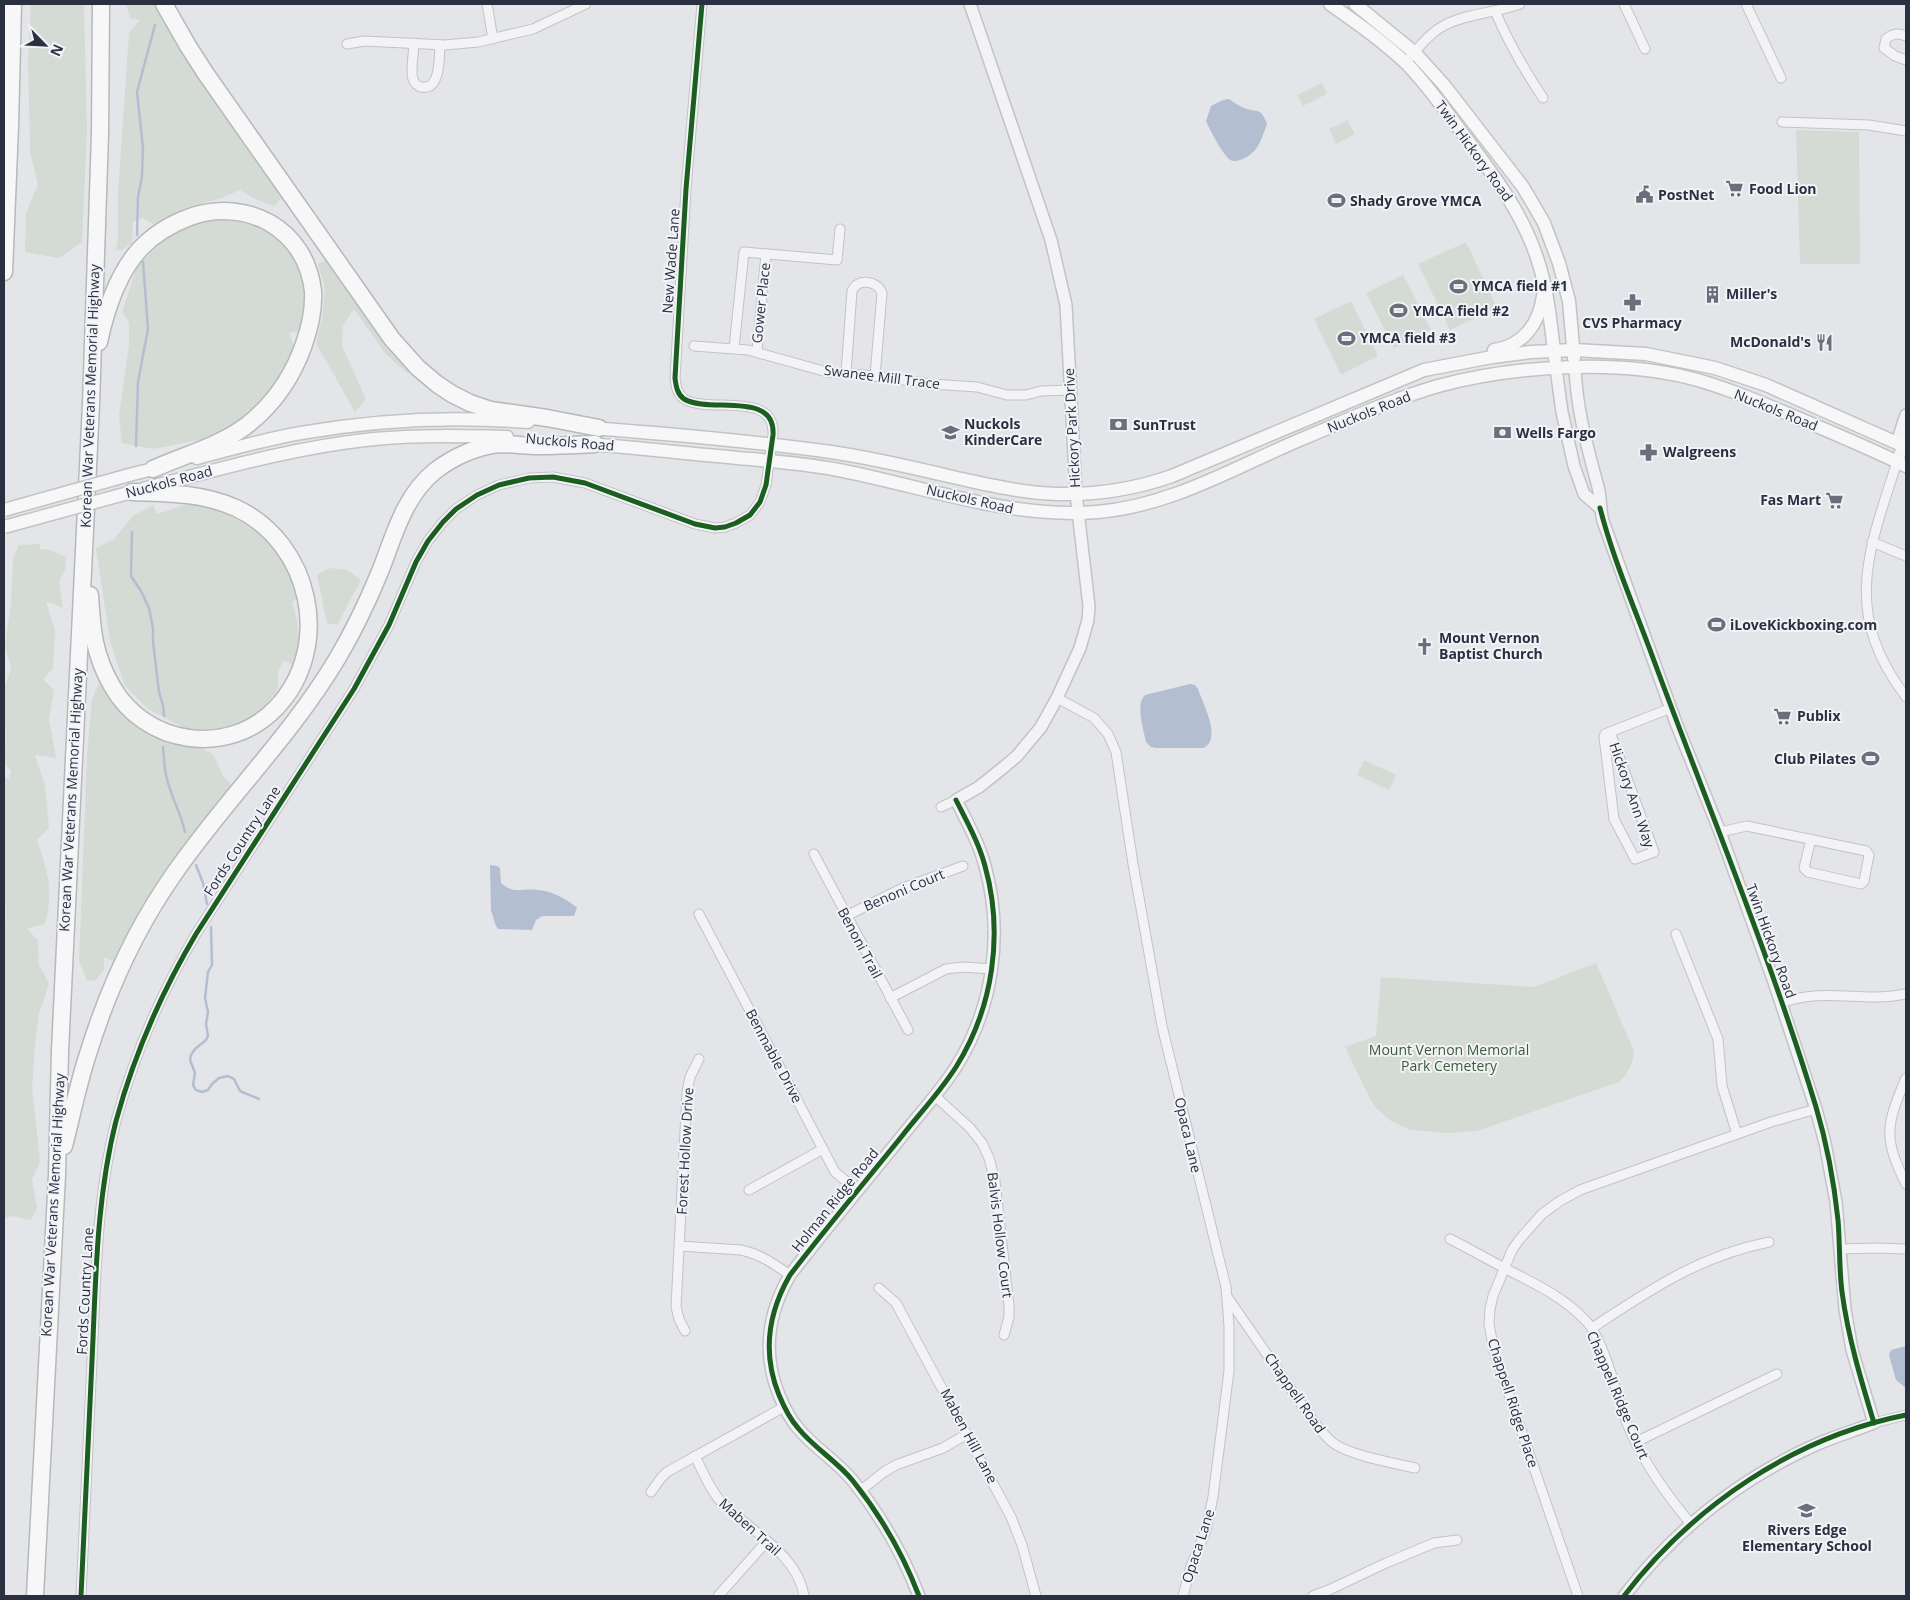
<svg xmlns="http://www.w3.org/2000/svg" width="1910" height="1600" font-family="'Open Sans',sans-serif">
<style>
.green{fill:#d4dbd4}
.water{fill:#b4bed1}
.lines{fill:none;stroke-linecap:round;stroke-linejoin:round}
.stream{stroke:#b4bed1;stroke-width:2.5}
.minor-casing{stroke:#c2c3c6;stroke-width:11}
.tertiary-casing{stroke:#c2c3c6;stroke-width:14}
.secondary-casing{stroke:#c2c3c6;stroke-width:15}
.motorway-casing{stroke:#b6b8bc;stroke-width:19}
.minor{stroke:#f3f3f5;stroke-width:9}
.tertiary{stroke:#f3f3f5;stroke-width:11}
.secondary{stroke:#f7f7f7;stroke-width:12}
.motorway{stroke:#f7f7f7;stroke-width:16}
.secondary-bridge-casing{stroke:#c2c3c6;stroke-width:15;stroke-linecap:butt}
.secondary-bridge{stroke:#f7f7f7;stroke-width:12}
.cycleway-casing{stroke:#f2f3f7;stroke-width:8}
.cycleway{stroke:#1b5e20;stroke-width:5}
.labels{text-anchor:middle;stroke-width:4;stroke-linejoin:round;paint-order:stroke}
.street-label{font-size:14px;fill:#2b3041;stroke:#f2f3f7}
.poi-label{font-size:14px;font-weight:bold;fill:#2b3041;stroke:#f2f3f7;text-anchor:start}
.park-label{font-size:14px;fill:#3b5b3a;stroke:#f2f3f7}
</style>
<rect width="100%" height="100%" fill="#e4e5e8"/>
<g class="green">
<polygon points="31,4 84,4 87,131 82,242 59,258 25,252 26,213 38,185 30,151 28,58"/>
<polygon points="126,4 159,4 284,196 274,206 253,198 240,190 222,198 186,208 153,224 143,218 133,222 132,243 122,250 116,250 118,240 118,192 129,33 140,20 130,18"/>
<polygon points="1322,83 1327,94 1303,106 1297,95"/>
<polygon points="1347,120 1355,134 1336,144 1329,129"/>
<polygon points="1796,130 1859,132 1860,264 1800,264"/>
<polygon points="228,215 267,224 289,247 308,289 302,332 289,332 296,352 276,389 244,419 210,438 153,449 122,443 119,416 129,344 129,323 122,312 137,266 169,235 200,216"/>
<polygon points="1466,242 1497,308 1450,330 1418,264"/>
<polygon points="330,258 411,367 408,374 385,353 354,309 343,326 342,346 366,399 355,412 316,343 322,318 325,289 318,264"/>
<polygon points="1403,275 1431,330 1394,348 1366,293"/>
<polygon points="1351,301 1378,356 1341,375 1314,319"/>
<polygon points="191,503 221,510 257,530 290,566 301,596 292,602 297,620 301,654 293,665 284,660 278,672 278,689 255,720 222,729 188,730 148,709 125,686 110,642 96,548 113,540 134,515 153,505 157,514"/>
<path d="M 40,544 L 40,549 L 50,550 L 66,557 L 65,570 L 59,581 L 63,608 L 46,601 L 55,631 L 53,668 L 43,679 L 54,690 L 49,719 L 56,758 L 35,755 L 45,785 L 49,828 L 37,840 C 48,874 54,888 45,924 L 27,929 L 38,940 L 39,965 L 49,984 L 39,1013 L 35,1046 L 32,1087 L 40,1161 L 32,1180 L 37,1208 L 31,1220 L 13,1216 L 4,1218 L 4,931 L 6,911 L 4,899 L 4,777 L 9,779 L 11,771 L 4,762 L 6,736 L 4,728 L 4,689 L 11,668 L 5,646 L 11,602 L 13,558 L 19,545 Z"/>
<polygon points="330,568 347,570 361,580 337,625 327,623 317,575"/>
<polygon points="99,683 123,713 172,741 199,747 213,754 223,776 232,786 125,948 114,962 104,957 104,969 96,980 87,981 79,961 87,755 92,699"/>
<polygon points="1364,760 1396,775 1389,790 1357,775"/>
<path d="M 1596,963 L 1634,1051 C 1633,1064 1629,1072 1619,1082 L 1477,1131 L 1448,1133 L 1410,1130 L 1391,1121 L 1376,1108 L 1370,1099 L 1345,1047 L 1376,1036 L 1381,977 L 1534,987 Z"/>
</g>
<g class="water">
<path d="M 1229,99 C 1234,102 1239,106 1244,108 C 1258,113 1261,107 1267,124 C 1261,140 1258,154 1240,160 C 1236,161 1232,162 1229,159 C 1222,153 1210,130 1206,121 L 1211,106 L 1223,100 Z"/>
<path d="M 1190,684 L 1195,685 L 1198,689 C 1203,704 1223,740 1203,748 L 1156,748 L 1151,747 L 1146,742 C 1144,731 1135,704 1145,695 Z"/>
<path d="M 490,865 L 497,866 L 500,868 L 501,883 C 515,895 522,888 538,890 C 552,891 564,898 575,906 L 577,908 L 574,916 L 542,916 L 536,920 L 532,930 L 498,929 C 494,924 494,917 491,911 Z"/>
<polygon points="1906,1346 1906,1388 1896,1380 1889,1355 1891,1350"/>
</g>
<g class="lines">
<g class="stream">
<polyline points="137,235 138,197 142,176 143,148 137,92 155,25"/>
<polyline points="136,446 138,382 148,329 143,262"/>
<polyline points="132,532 131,576 141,591 149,608 153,628 153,642 159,692 163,705 164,716"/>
<path d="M 163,747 C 164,757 164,766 166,775 C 170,795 181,813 185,832"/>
<polyline points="196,865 203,883 207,904"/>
<polyline points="211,927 212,965 208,972 205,998 208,1012 206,1024 208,1036 206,1040 195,1049 191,1055 190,1060 195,1073 193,1085 196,1090 202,1092 208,1090 212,1084 219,1078 228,1076 234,1079 240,1091 259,1099"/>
</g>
<defs>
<g id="minor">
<polyline points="487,4 493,39"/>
<polyline points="1624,4 1645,49"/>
<polyline points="1746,4 1781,78"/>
<path d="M 1495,11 C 1509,44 1523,68 1543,98"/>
<path d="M 1906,36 C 1898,33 1893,33 1886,39 L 1884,48 L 1895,56 L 1906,60"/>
<path d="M 414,43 C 414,52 410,72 413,79 C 414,83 418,86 421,87 C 441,91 439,57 440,45"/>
<polyline points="347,44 364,41 445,45 478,42 533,29 586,4"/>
<path d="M 1405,63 C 1417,50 1429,33 1445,25 C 1468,13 1496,13 1520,4"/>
<polyline points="1782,122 1869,125 1906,131"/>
<polyline points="694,346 748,350 827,372 875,376 931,384 977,387 1007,395 1026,395 1041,391 1071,390"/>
<polyline points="734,348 744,252 837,260 840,229"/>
<polyline points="757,351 766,254"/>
<path d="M 846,373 L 852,291 C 857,278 877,280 882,293 L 875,376"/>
<path d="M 1897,462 C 1868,552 1842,613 1906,697"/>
<polyline points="1872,542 1906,556"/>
<polyline points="1057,698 1094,718 1108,734 1116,752 1133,864 1162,1026 1226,1287 1229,1326 1229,1371 1213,1497 1206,1530 1191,1566 1183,1596"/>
<polyline points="1610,732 1654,852 1635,859 1614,819 1604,737 1605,734 1671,708"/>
<polyline points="941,807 956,800"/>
<polyline points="1720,832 1747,826 1866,851 1869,855 1864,881 1861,884 1808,872 1804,868 1811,839"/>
<polyline points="814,854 908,1030"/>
<polyline points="699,914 835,1172 858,1191"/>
<polyline points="846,916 903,888 963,866"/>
<polyline points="1676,934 1718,1039 1722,1086 1737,1134"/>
<polyline points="890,998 946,969 963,967 992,969"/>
<path d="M 1781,1003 C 1826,987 1861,1003 1906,994"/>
<path d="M 1906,1078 C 1886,1125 1883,1138 1906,1184"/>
<polyline points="935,1096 970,1128 982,1143 989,1158 995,1181 1009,1306 1009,1317 1004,1335"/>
<polyline points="749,1190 823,1149"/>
<path d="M 1450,1239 C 1470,1249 1489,1260 1508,1270 C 1536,1284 1565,1298 1587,1322 C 1604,1341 1617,1395 1626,1421 C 1641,1459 1665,1493 1691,1524"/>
<path d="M 680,1246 L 741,1250 C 760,1254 774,1264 790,1275"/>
<polyline points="1840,1249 1877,1248 1906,1249"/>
<polyline points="879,1288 896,1303 1011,1517 1022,1545 1036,1596"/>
<path d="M 1228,1298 L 1309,1415 C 1316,1425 1323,1434 1332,1442 C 1347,1455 1394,1463 1415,1468"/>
<path d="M 1592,1328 C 1650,1290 1699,1256 1769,1242"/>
<polyline points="685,1331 679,1319 676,1307 687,1092 690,1077 699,1059"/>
<polyline points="1874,1423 1906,1415"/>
<polyline points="1636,1442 1777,1374"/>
<path d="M 695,1456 C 703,1472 710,1490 722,1503 C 750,1531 798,1554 804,1596"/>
<polyline points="860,1491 884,1472 896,1465 943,1448 967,1434"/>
<polyline points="651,1492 661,1478 667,1472 784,1407"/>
<path d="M 81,1596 C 85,1511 89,1425 93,1339 C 96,1266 98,1192 116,1121 C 134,1055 161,993 196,934 L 354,689 L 389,625 L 416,562 L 428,541 L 443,522 L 456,509 L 477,495 L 499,485 L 529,478 L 553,477 L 585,483 L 695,524 L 715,528 L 725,527 L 736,523 L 750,515 L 760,502 L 766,485 L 773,435 C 776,390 709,414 684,399 C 677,394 676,386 675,378 L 686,189 L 702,4"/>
<polyline points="718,1596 767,1541"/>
<polyline points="1313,1596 1331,1589 1386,1563 1434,1543 1457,1540"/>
<polyline points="1578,1596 1494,1351 1489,1324 1490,1309 1493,1296 1512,1250 1519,1240 1542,1214 1560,1201 1580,1190 1771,1122 1816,1109"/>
</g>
<g id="tertiary">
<polyline points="1556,368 1562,412 1574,466 1584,494 1600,508"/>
<path d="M 1575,368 C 1577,412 1587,445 1598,487 C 1601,498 1600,510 1603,521 L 1676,723 L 1720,832 L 1775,985 L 1816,1109 L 1825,1143 L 1836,1202 L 1845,1309 L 1852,1350 L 1874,1423 C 1854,1431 1833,1437 1813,1446 C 1738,1480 1674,1531 1624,1596"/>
<polyline points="1897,462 1903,445 1899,437 1901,430 1906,415"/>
<path d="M 919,1596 C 903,1554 881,1516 853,1481 C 837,1461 814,1448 798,1428 C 789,1418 784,1407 779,1395 C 762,1353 768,1313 790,1275 C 826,1228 865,1182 902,1136 C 920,1113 940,1092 956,1067 C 993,1008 1004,934 985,866 C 979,843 967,822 956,800 L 979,787 L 1004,767 L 1017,756 L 1041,727 L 1057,698 L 1080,648 L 1088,620 L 1089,606 L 1076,494 L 1066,305 L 1051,240 L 970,4"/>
</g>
<g id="secondary">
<path d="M 1330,4 C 1357,23 1384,42 1408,65 C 1428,86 1445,110 1463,134 C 1492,173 1523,213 1538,261 C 1548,291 1551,327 1555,359"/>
<polyline points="1355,4 1415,53 1444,85 1523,187 1544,223 1559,263 1569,301 1574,358"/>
<path d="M 1494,350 C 1523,346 1539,324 1543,296"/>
<path d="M 590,428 C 671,434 751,441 831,452 C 873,458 915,468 957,478 C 990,485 1023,493 1057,494 C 1096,495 1135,489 1172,476 L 1424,370 L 1492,357 L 1531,352 L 1574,350 L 1646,354 L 1715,368 L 1766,385 L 1906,447"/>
<path d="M 587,444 C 630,447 674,452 717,456 C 756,460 795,462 833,469 C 921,485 1006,519 1097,512 C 1173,506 1240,464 1309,436 C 1352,418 1393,399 1438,386 C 1513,366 1614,359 1690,378 C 1725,387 1759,402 1793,416 C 1831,432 1869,448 1906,466"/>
<path d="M 197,458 C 231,449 266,439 301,433 C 376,420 452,416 528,422"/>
<polyline points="129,475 161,467"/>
<path d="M 143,489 C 219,469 295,447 374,439 C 418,435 463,436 507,437"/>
</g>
<g id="motorway">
<polyline points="164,4 188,46 206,74 392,339 418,368 437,384 452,394 470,403 491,410 547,418 599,428"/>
<polyline points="4,272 10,126 13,4"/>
<path d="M 99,342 C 106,309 117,274 140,249 C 154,234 171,224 190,217 C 247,197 306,229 313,291 C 314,309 310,327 304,344 C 293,376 273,405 246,426 C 219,446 184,455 153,469"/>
<path d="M 90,595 C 92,630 94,655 112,686 C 145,745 228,758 276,708 C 334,647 311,543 236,508 C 203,493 167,493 132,492"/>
<path d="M 64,1146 C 72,1115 78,1084 88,1054 C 108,989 137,926 176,871 C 227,798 291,736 337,659 C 353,632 367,603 379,574 C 394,537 403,497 435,471 C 453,457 477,446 500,444 C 513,444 525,446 538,446 C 557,446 576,445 595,444"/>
<polyline points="35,1596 57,1175 60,1051 91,404 100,134 101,4"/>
</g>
</defs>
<use href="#minor" class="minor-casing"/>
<use href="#tertiary" class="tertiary-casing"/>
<use href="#secondary" class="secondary-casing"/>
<use href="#motorway" class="motorway-casing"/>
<use href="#minor" class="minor"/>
<use href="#tertiary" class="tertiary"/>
<use href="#secondary" class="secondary"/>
<use href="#motorway" class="motorway"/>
<defs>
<g id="secondary-bridge">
<polyline points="4,510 129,475"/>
<polyline points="4,527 128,493"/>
</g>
</defs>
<use href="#secondary-bridge" class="secondary-bridge-casing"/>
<use href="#secondary-bridge" class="secondary-bridge"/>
<defs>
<g id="cycleway">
<path d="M 1600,508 C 1613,559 1635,609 1653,658 C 1708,807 1770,955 1816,1107 C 1827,1144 1834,1182 1838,1220 C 1840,1244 1839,1269 1842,1292 C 1848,1337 1861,1380 1874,1423"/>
<path d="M 81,1596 C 85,1511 89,1425 93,1339 C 96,1266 98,1192 116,1121 C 134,1055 161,993 196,934 L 354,689 L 389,625 L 416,562 L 428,541 L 443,522 L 456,509 L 477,495 L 499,485 L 529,478 L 553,477 L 585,483 L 695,524 L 715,528 L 725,527 L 736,523 L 750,515 L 760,502 L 766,485 L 773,435 C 776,390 709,414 684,399 C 677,394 676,386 675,378 L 686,189 L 702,4"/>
<path d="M 919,1596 C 903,1554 881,1516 853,1481 C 837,1461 814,1448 798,1428 C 789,1418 784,1407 779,1395 C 762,1353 768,1313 790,1275 C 826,1228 865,1182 902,1136 C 920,1113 940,1092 956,1067 C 993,1008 1004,934 985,866 C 979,843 967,822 956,800"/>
<path d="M 1624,1596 C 1693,1506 1794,1437 1906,1415"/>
</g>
</defs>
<use href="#cycleway" class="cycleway-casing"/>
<use href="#cycleway" class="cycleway"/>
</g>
<defs>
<symbol id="supermarket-bare" viewBox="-9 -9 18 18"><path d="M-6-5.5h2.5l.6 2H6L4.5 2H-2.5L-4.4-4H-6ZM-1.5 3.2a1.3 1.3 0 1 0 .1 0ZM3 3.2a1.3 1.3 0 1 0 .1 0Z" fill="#6c6f7b" stroke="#f2f3f7" stroke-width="2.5" paint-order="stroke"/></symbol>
<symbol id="civic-bare" viewBox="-9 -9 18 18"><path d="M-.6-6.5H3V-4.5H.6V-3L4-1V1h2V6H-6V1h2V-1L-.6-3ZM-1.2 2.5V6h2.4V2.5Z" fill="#6c6f7b" stroke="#f2f3f7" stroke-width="2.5" paint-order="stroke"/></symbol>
<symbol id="stadium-bare" viewBox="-9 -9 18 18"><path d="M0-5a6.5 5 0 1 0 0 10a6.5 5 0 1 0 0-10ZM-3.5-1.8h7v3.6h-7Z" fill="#6c6f7b" stroke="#f2f3f7" stroke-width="2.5" paint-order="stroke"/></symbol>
<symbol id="building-bare" viewBox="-9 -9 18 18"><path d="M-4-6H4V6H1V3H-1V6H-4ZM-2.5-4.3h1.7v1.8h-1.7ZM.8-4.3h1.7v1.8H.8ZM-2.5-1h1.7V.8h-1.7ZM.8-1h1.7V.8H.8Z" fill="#6c6f7b" stroke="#f2f3f7" stroke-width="2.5" paint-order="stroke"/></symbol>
<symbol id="pharmacy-bare" viewBox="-9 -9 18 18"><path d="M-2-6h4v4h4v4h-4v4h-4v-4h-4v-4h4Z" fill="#6c6f7b" stroke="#f2f3f7" stroke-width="2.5" paint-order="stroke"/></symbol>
<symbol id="restaurant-bare" viewBox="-9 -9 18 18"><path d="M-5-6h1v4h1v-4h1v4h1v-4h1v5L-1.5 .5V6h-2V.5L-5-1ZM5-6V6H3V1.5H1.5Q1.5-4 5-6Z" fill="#6c6f7b" stroke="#f2f3f7" stroke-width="2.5" paint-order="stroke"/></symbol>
<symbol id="bank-bare" viewBox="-9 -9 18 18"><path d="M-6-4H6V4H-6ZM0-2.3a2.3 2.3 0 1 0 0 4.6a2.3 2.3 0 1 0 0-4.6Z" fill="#6c6f7b" stroke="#f2f3f7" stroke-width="2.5" paint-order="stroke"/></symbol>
<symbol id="school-bare" viewBox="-9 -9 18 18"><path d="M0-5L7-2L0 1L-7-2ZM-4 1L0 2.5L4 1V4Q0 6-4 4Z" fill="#6c6f7b" stroke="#f2f3f7" stroke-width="2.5" paint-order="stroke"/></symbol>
<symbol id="church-bare" viewBox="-9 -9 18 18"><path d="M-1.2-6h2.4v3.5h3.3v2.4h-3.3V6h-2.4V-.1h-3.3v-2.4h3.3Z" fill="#6c6f7b" stroke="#f2f3f7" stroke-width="2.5" paint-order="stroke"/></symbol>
</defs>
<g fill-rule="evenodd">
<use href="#supermarket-bare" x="1722" y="176" width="25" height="25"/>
<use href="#civic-bare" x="1632" y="182" width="25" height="25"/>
<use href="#stadium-bare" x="1324" y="188" width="25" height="25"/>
<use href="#stadium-bare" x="1446" y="274" width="25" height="25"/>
<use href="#building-bare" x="1700" y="282" width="25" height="25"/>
<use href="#pharmacy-bare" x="1620" y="290" width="25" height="25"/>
<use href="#stadium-bare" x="1386" y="298" width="25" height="25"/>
<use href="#stadium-bare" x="1334" y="326" width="25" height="25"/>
<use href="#restaurant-bare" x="1812" y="330" width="25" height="25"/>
<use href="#bank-bare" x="1106" y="412" width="25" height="25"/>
<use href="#school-bare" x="938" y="420" width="25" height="25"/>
<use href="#bank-bare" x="1490" y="420" width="25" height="25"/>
<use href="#pharmacy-bare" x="1636" y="440" width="25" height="25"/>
<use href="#supermarket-bare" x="1822" y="488" width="25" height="25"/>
<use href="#stadium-bare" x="1704" y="612" width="25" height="25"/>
<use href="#church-bare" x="1412" y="634" width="25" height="25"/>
<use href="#supermarket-bare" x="1770" y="704" width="25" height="25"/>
<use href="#stadium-bare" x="1858" y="746" width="25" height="25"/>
<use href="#school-bare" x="1794" y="1498" width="25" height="25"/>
</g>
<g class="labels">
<g class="street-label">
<text transform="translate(1474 151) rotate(54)" y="5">Twin Hickory Road</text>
<text transform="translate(671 261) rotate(-86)" y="5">New Wade Lane</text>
<text transform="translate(761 303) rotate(-84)" y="5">Gower Place</text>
<text transform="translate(882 377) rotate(7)" y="5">Swanee Mill Trace</text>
<text transform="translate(90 396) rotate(-88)" y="5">Korean War Veterans Memorial Highway</text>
<text transform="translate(1776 410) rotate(22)" y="5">Nuckols Road</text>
<text transform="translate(1369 412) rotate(-22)" y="5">Nuckols Road</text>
<text transform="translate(1072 428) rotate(-93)" y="5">Hickory Park Drive</text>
<text transform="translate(570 442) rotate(5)" y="5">Nuckols Road</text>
<text transform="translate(169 482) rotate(-15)" y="5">Nuckols Road</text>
<text transform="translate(970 499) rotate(13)" y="5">Nuckols Road</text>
<text transform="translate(1632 795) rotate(71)" y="5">Hickory Ann Way</text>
<text transform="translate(71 800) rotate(-87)" y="5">Korean War Veterans Memorial Highway</text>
<text transform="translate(242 841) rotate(-57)" y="5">Fords Country Lane</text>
<text transform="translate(904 890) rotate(-23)" y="5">Benoni Court</text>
<text transform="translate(1771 941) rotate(70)" y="5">Twin Hickory Road</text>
<text transform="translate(860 943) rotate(62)" y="5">Benoni Trail</text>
<text transform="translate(774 1056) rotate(62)" y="5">Benmable Drive</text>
<text transform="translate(1188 1135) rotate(77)" y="5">Opaca Lane</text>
<text transform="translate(685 1151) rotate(-87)" y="5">Forest Hollow Drive</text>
<text transform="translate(835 1200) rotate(-51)" y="5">Holman Ridge Road</text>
<text transform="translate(53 1205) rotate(-87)" y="5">Korean War Veterans Memorial Highway</text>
<text transform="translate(1000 1235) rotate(83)" y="5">Balvis Hollow Court</text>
<text transform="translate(85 1291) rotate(-87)" y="5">Fords Country Lane</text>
<text transform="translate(1295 1393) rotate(55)" y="5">Chappell Road</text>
<text transform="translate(1618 1395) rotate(67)" y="5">Chappell Ridge Court</text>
<text transform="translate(1513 1403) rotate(72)" y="5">Chappell Ridge Place</text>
<text transform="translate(969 1436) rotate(62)" y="5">Maben Hill Lane</text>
<text transform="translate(750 1527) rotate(42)" y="5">Maben Trail</text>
<text transform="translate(1198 1546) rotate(-72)" y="5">Opaca Lane</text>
</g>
<g class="poi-label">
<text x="1749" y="194">Food Lion</text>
<text x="1658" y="200">PostNet</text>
<text x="1350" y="206">Shady Grove YMCA</text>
<text x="1472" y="291">YMCA field #1</text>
<text x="1726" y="299">Miller's</text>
<text x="1413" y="316">YMCA field #2</text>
<text x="1632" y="328" text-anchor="middle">CVS Pharmacy</text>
<text x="1360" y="343">YMCA field #3</text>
<text x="1811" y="347" text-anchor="end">McDonald's</text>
<text x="964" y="429">Nuckols<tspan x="964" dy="16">KinderCare</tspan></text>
<text x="1133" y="430">SunTrust</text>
<text x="1516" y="438">Wells Fargo</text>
<text x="1663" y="457">Walgreens</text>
<text x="1821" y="505" text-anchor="end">Fas Mart</text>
<text x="1730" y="630">iLoveKickboxing.com</text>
<text x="1439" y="643">Mount Vernon<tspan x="1439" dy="16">Baptist Church</tspan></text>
<text x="1797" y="721">Publix</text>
<text x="1856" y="764" text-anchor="end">Club Pilates</text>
<text x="1807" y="1535" text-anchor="middle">Rivers Edge<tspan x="1807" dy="16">Elementary School</tspan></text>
</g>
<g class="park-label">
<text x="1449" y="1055">Mount Vernon Memorial<tspan x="1449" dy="16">Park Cemetery</tspan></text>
</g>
</g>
<rect width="1910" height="1600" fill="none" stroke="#2b3041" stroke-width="10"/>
<g transform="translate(45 45) rotate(114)" stroke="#f2f3f7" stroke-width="4" paint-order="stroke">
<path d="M0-4L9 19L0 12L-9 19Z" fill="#2b3041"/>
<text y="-8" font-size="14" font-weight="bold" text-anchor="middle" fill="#2b3041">N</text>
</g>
</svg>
